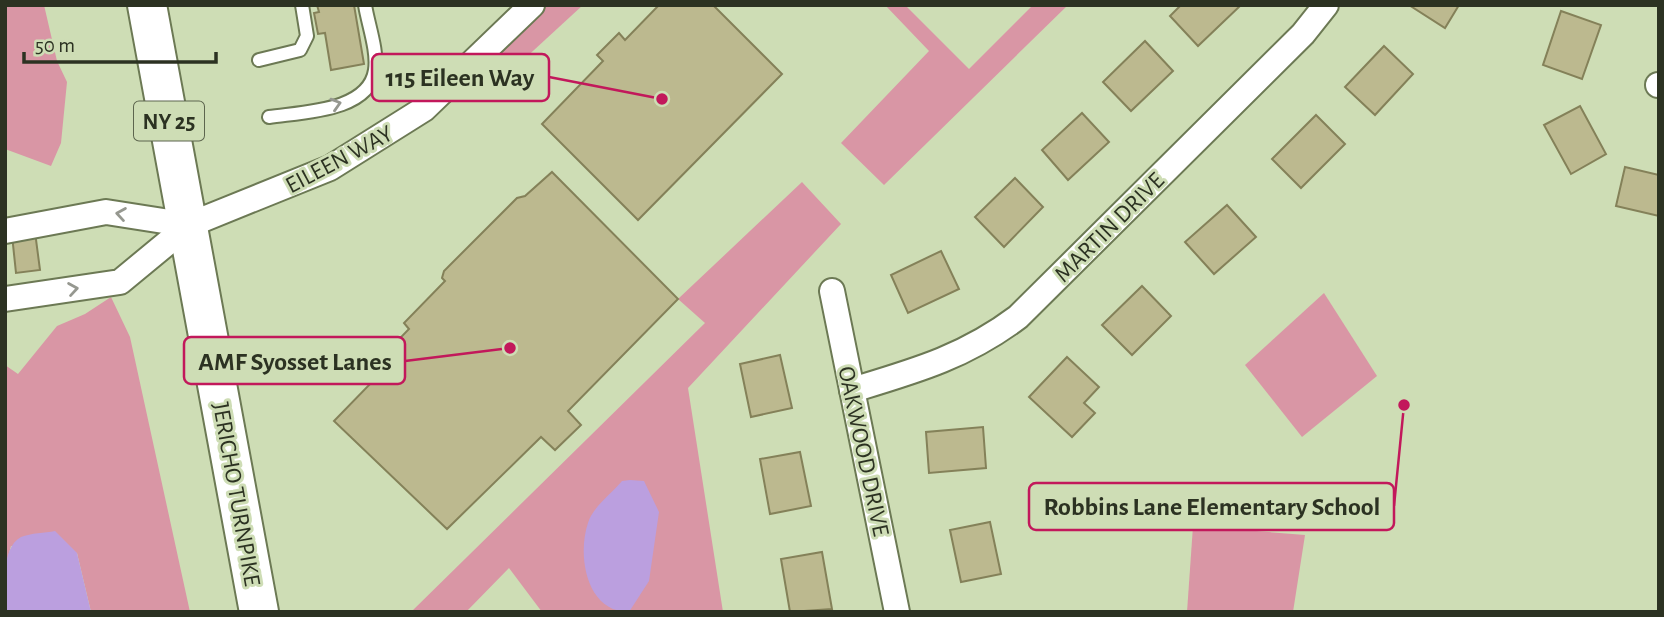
<svg xmlns="http://www.w3.org/2000/svg" width="1664" height="617" font-family="'Alegreya Sans',sans-serif">
<style>
.green{fill:#d996a5}
.water{fill:#bb9fdf}
.building{fill:#bcb98f;stroke:#848159;stroke-width:2}
.lines{fill:none;stroke-linecap:round;stroke-linejoin:round}
.service-casing{stroke:#6c7954;stroke-width:16}
.minor-casing{stroke:#6c7954;stroke-width:28}
.primary-casing{stroke:#6c7954;stroke-width:42}
.service{stroke:#fff;stroke-width:12}
.minor{stroke:#fff;stroke-width:24}
.primary{stroke:#fff;stroke-width:38}
.oneway{stroke:#969890}
.labels{text-anchor:middle;stroke-width:6;stroke-linejoin:round;paint-order:stroke}
.shield{fill:#ceddb5;stroke:#5d654e;stroke-width:2}
.shield-label{font-size:23px;font-weight:bold;fill:#2c3222}
.street-label{font-size:24px;fill:#2c3222;stroke:#ceddb5}
.leader{fill:none;stroke:#c2185b;stroke-width:2.5}
.callout-dot{fill:#c2185b;stroke:#ceddb5;stroke-width:2.5}
.callout{fill:#ceddb5;stroke:#c2185b;stroke-width:2.5}
.callout-label{font-size:26px;text-anchor:middle;font-weight:bold;fill:#2c3222}
</style>
<rect width="100%" height="100%" fill="#ceddb5"/>
<g class="green">
<polygon points="5,5 44,5 57,61 67,82 61,143 51,166 5,149"/>
<polygon points="532,5 583,5 521,62 496,70 482,55"/>
<polygon points="885,5 905,5 969,69 1033,5 1068,5 884,185 841,143 929,51"/>
<polygon points="802,182 841,224 688,388 723,612 542,612 509,568 466,612 411,612 705,323 678,299"/>
<polygon points="1324,293 1377,376 1302,437 1245,365"/>
<polygon points="111,297 130,337 190,612 91,612 77,553 11,546 5,568 5,365 18,374 57,326 85,314"/>
<polygon points="1193,526 1305,535 1293,612 1187,612"/>
</g>
<g class="water">
<path d="M 630,480 L 644,481 L 659,512 L 649,581 L 629,612 C 586,612 577,555 588,523 C 592,508 612,493 622,481 Z"/>
<path d="M 55,531 L 77,553 L 91,612 L 5,612 C 5,591 0,548 21,537 C 31,533 45,533 55,531 Z"/>
</g>
<g class="building">
<polygon points="317,5 354,5 364,64 331,70 325,33 318,34 314,13 319,12"/>
<polygon points="659,5 713,5 782,74 638,220 542,124 603,61 597,55 619,33 625,40"/>
<polygon points="1181,5 1241,5 1198,46 1170,16"/>
<polygon points="1409,5 1459,5 1445,28"/>
<polygon points="1561,11 1601,25 1582,79 1543,65"/>
<polygon points="1145,41 1173,71 1131,111 1103,82"/>
<polygon points="1384,46 1413,74 1375,115 1345,87"/>
<polygon points="1580,106 1606,154 1571,174 1544,125"/>
<polygon points="1082,113 1109,142 1068,180 1042,150"/>
<polygon points="1316,115 1345,144 1301,188 1272,159"/>
<polygon points="1625,167 1659,175 1659,216 1616,206"/>
<polygon points="552,172 678,299 568,411 581,425 555,450 541,437 447,529 334,421 374,380 372,367 409,329 404,323 445,281 442,278 444,271 517,198 525,196"/>
<polygon points="1015,178 1043,207 1004,247 975,217"/>
<polygon points="1227,205 1256,237 1214,274 1185,242"/>
<polygon points="35,232 40,270 16,273 12,235"/>
<polygon points="941,251 959,289 908,313 891,275"/>
<polygon points="1142,286 1171,316 1132,355 1102,325"/>
<polygon points="780,355 792,408 751,417 740,364"/>
<polygon points="1067,357 1099,387 1084,403 1095,413 1072,437 1029,397"/>
<polygon points="983,427 986,468 929,473 926,432"/>
<polygon points="800,452 811,506 770,514 760,459"/>
<polygon points="990,522 1001,574 961,582 950,530"/>
<polygon points="822,552 832,609 790,612 781,559"/>
</g>
<g class="lines">
<defs>
<g id="service">
<polyline points="259,60 300,50 307,36 302,5"/>
<path d="M 269,117 C 301,112 369,112 375,70 C 378,51 368,24 365,5"/>
</g>
<g id="minor">
<polyline points="1658,85 1659,85"/>
<polyline points="5,231 106,212 189,225"/>
<polyline points="832,291 897,612"/>
<polyline points="5,299 120,282 189,225 330,168 424,109 532,5"/>
<path d="M 852,390 C 915,371 965,357 1018,317 L 1303,34 L 1326,5"/>
</g>
<polyline id="primary" points="147,5 259,612"/>
</defs>
<use href="#service" class="service-casing"/>
<use href="#minor" class="minor-casing"/>
<use href="#primary" class="primary-casing"/>
<use href="#service" class="service"/>
<use href="#minor" class="minor"/>
<use href="#primary" class="primary"/>
</g>
<defs><path id="oneway-chevron" d="M-2-3.5L2.5 0L-2 3.5" fill="none" stroke-width="1.6" stroke-linecap="round" stroke-linejoin="round" transform="scale(1.75)"/></defs>
<g class="oneway">
<use href="#oneway-chevron" transform="translate(336 104) rotate(-17)"/>
<use href="#oneway-chevron" transform="translate(121 214) rotate(-171)"/>
<use href="#oneway-chevron" transform="translate(73 289) rotate(-9)"/>
</g>
<g class="labels">
<rect class="shield" x="134" y="101.5" width="70" height="39" rx="5"/>
<g class="shield-label">
<text x="169" y="129">NY 25</text>
</g>
<g class="street-label">
<text transform="translate(339 159) rotate(-28)" y="8">EILEEN WAY</text>
<text transform="translate(1109 227) rotate(-45)" y="8">MARTIN DRIVE</text>
<text transform="translate(864 451) rotate(78)" y="8">OAKWOOD DRIVE</text>
<text transform="translate(237 494) rotate(80)" y="8">JERICHO TURNPIKE</text>
</g>
</g>
<path class="leader" d="M662 99L549 77M510 348L405 361M1404 405L1394 506"/>
<g class="callout-dot">
<circle cx="662" cy="99" r="7"/>
<circle cx="510" cy="348" r="7"/>
<circle cx="1404" cy="405" r="7"/>
</g>
<g class="callout">
<rect x="372" y="54" width="177" height="47" rx="7"/>
<rect x="184" y="337" width="221" height="47" rx="7"/>
<rect x="1029" y="483" width="365" height="47" rx="7"/>
</g>
<g class="callout-label">
<text x="460" y="86">115 Eileen Way</text>
<text x="295" y="370">AMF Syosset Lanes</text>
<text x="1212" y="515">Robbins Lane Elementary School</text>
</g>
<rect width="1664" height="617" fill="none" stroke="#2c3222" stroke-width="14"/>
<path d="M24 52v10h192v-10" fill="none" stroke="#2c3222" stroke-width="3.5"/>
<text x="35" y="52" font-size="21" fill="#2c3222" stroke="#ceddb5" stroke-width="5" paint-order="stroke">50 m</text>
</svg>
